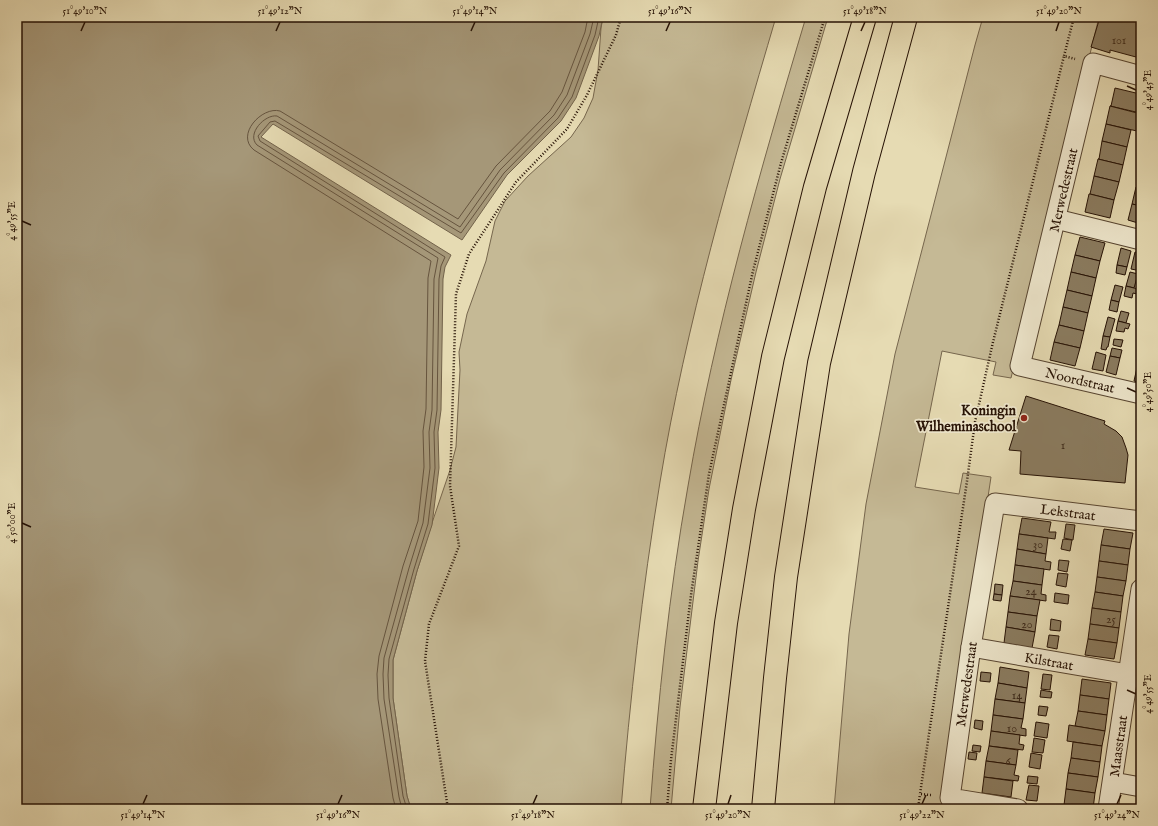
<svg xmlns="http://www.w3.org/2000/svg" width="1158" height="826" font-family="'IM FELL English',serif">
<style>
.green{fill:#c5b995;stroke:#76664d}
.water{fill:#a59778;stroke:#72624a}
.lines{fill:none;stroke-linecap:round;stroke-linejoin:round}
.shore{stroke:#66543e;stroke-width:1}
.building{fill:#8a7b5f;stroke:#261205}
.minor-casing{stroke:#564430;stroke-width:21}
.highway-casing{stroke:#261205;stroke-width:24}
.path{stroke:#261205;stroke-width:2.5;stroke-dasharray:1 2;stroke-linecap:butt}
.minor{stroke:#efe8ce;stroke-width:19}
.highway{stroke:#e6dbb3;stroke-width:22}
.ticks{fill:none;stroke:#261205;stroke-width:1.5}
.poi-dot{fill:#8f2418;stroke:#efe8ce;stroke-width:1.5}
.labels{text-anchor:middle;stroke-width:3.5;stroke-linejoin:round;paint-order:stroke}
.number-label{font-size:12px;fill:#3f2c1c}
.street-label{font-size:14px;fill:#261205;stroke:#efe8ce}
.poi-label{font-size:14px;font-weight:bold;fill:#261205;stroke:#efe8ce;text-anchor:end}
.neatline{fill:none;stroke:#261205;stroke-width:1.5}
.ticks-label{font-size:10px;text-anchor:middle;fill:#261205}
</style>
<rect width="100%" height="100%" fill="#e6dbb3"/>
<filter id="stains"><feTurbulence type="fractalNoise" baseFrequency=".005" numOctaves="4"/><feColorMatrix values="0 0 0 0 .2 0 0 0 0 .09 0 0 0 0 .02 0 0 0 .5 -.17"/></filter>
<radialGradient id="worn" r=".72"><stop offset=".6" stop-color="#630" stop-opacity="0"/><stop offset="1" stop-color="#630" stop-opacity=".3"/></radialGradient>
<g class="green">
<path d="M 603,17 L 776,17 C 731,170 686,324 660,482 C 642,591 630,700 621,809 L 411,809 L 407,796 L 393,698 L 393,660 L 417,571 L 433,520 L 450,470 L 456,447 L 460,370 L 459,352 L 467,314 L 486,261 L 495,221 L 505,201 L 528,176 L 571,137 L 584,118 L 593,98 L 598,70 L 601,28 Z"/>
<path d="M 806,17 L 828,17 L 780,179 L 756,272 L 731,380 L 709,489 L 698,561 L 680,707 L 671,809 L 650,809 C 658,701 669,593 688,486 C 715,327 760,171 806,17 Z"/>
<polygon points="983,17 1099,17 1011,378 993,375 996,362 942,351 915,487 959,494 963,473 991,477 941,809 834,809 849,634 866,504 895,354 975,45"/>
</g>
<polygon class="water" points="17,17 603,17 599,36 576,98 561,121 507,175 462,240 273,124 261,137 451,255 445,267 443,279 441,410 438,432 439,468 432,525 417,571 393,660 393,698 407,796 411,809 17,809"/>
<g class="lines">
<g class="shore">
<path d="M 396,809 L 393,798 L 378,699 L 377,674 L 379,656 L 403,566 L 418,521 L 424,467 L 423,431 L 426,409 L 428,278 L 431,261 L 254,150 C 235,135 262,106 280,111 L 458,219 L 496,166 L 550,111 L 562,92 L 585,32 L 588,17"/>
<path d="M 402,809 L 399,797 L 384,699 L 383,674 L 384,658 L 409,568 L 423,523 L 430,468 L 429,432 L 432,410 L 434,279 L 438,258 L 257,145 C 246,134 265,114 277,116 L 460,227 L 500,170 L 554,115 L 567,95 L 590,34 L 594,17"/>
<polyline points="407,809 403,796 389,698 388,675 389,659 414,569 428,524 435,468 434,432 437,410 439,279 441,266 445,257 260,141 258,136 270,122 275,121 461,233 504,173 558,118 572,97 595,35 599,17"/>
</g>
</g>
<g class="building">
<polygon points="1100,17 1141,17 1141,55 1137,54 1136,57 1110,50 1110,53 1091,47"/>
<polygon points="1115,88 1140,94 1136,112 1110,106 1111,106"/>
<polygon points="1110,106 1141,114 1137,131 1106,124"/>
<polygon points="1106,124 1131,130 1127,147 1102,141"/>
<polygon points="1102,141 1127,147 1123,165 1098,159 1099,159"/>
<polygon points="1098,159 1123,165 1119,182 1094,176"/>
<polygon points="1094,176 1119,182 1114,200 1090,194"/>
<polygon points="1136,187 1141,188 1141,206 1132,204"/>
<polygon points="1089,194 1090,194 1114,200 1110,218 1085,212"/>
<polygon points="1132,204 1141,206 1138,223 1128,220"/>
<polygon points="1080,237 1105,243 1100,261 1075,255"/>
<polygon points="1121,248 1131,251 1127,267 1117,265"/>
<polygon points="1135,252 1141,253 1141,271 1131,269"/>
<polygon points="1075,255 1100,261 1096,278 1071,272"/>
<polygon points="1117,265 1127,267 1125,275 1116,273"/>
<polygon points="1071,272 1096,278 1092,296 1067,290"/>
<polygon points="1130,272 1138,274 1134,288 1126,286"/>
<polygon points="1115,285 1123,287 1119,302 1111,300"/>
<polygon points="1126,286 1138,289 1137,294 1133,293 1132,298 1124,296"/>
<polygon points="1067,290 1092,296 1088,313 1063,307"/>
<polygon points="1111,300 1119,302 1117,312 1109,310"/>
<polygon points="1063,307 1088,313 1084,331 1059,325"/>
<polygon points="1121,311 1129,313 1126,323 1118,321"/>
<polygon points="1108,317 1115,319 1110,337 1103,336"/>
<polygon points="1118,321 1130,324 1128,329 1125,328 1124,332 1116,331"/>
<polygon points="1059,325 1084,331 1080,348 1054,342"/>
<polygon points="1103,336 1110,337 1108,347 1107,347 1106,350 1101,349"/>
<polygon points="1114,339 1123,340 1121,347 1113,345"/>
<polygon points="1054,342 1080,348 1075,366 1050,360"/>
<polygon points="1112,348 1122,350 1120,358 1110,356"/>
<polygon points="1141,350 1141,363 1138,363"/>
<polygon points="1096,352 1106,355 1103,371 1092,369"/>
<polygon points="1110,356 1120,358 1116,375 1106,372"/>
<polygon points="1138,363 1141,363 1141,383 1134,381"/>
<polygon points="1026,396 1105,421 1104,424 1116,431 1122,437 1126,448 1128,455 1125,483 1020,474 1021,451 1009,450"/>
<polygon points="1022,518 1051,522 1049,532 1056,532 1055,539 1019,534"/>
<polygon points="1066,524 1075,525 1073,540 1064,538"/>
<polygon points="1104,529 1133,533 1130,549 1101,545"/>
<polygon points="1019,534 1048,538 1046,554 1017,549"/>
<polygon points="1063,539 1072,540 1070,551 1061,549"/>
<polygon points="1101,545 1130,549 1128,565 1099,561"/>
<polygon points="1017,549 1046,554 1045,561 1051,562 1050,570 1015,565"/>
<polygon points="1059,560 1069,561 1067,572 1058,570"/>
<polygon points="1099,561 1128,565 1126,581 1097,577"/>
<polygon points="1015,565 1044,569 1042,585 1013,581"/>
<polygon points="1058,573 1068,574 1066,587 1056,585"/>
<polygon points="1097,577 1126,581 1123,596 1095,592"/>
<polygon points="1013,581 1042,585 1041,594 1046,595 1046,601 1010,596"/>
<polygon points="995,584 1003,585 1002,595 994,594"/>
<polygon points="1095,592 1123,596 1121,612 1092,608"/>
<polygon points="1055,593 1069,595 1068,604 1054,602"/>
<polygon points="994,594 1002,595 1001,601 993,600"/>
<polygon points="1010,596 1040,600 1037,616 1008,612"/>
<polygon points="1092,608 1121,612 1119,628 1090,624"/>
<polygon points="1008,612 1037,616 1035,632 1006,627"/>
<polygon points="1051,619 1061,621 1060,631 1050,630"/>
<polygon points="1090,624 1119,628 1117,643 1088,639"/>
<polygon points="1006,627 1035,632 1032,648 1004,643"/>
<polygon points="1049,635 1059,636 1057,649 1047,647"/>
<polygon points="1088,639 1117,643 1114,659 1085,655"/>
<polygon points="1000,667 1029,672 1027,688 998,683"/>
<polygon points="981,672 991,673 990,682 980,681"/>
<polygon points="1043,674 1052,675 1050,690 1041,689"/>
<polygon points="1082,679 1111,683 1109,699 1080,695"/>
<polygon points="998,683 1027,688 1025,703 995,699"/>
<polygon points="1041,690 1052,692 1051,698 1040,697"/>
<polygon points="1080,695 1109,699 1107,715 1078,711"/>
<polygon points="995,699 1025,703 1023,719 993,715"/>
<polygon points="1039,706 1048,707 1046,716 1038,715"/>
<polygon points="1078,711 1107,715 1105,731 1075,726"/>
<polygon points="993,715 1023,719 1021,728 1026,729 1026,736 991,731"/>
<polygon points="975,720 983,721 982,730 974,728"/>
<polygon points="1036,722 1049,724 1047,738 1034,736"/>
<polygon points="1069,725 1105,731 1102,746 1067,741"/>
<polygon points="991,731 1020,735 1019,744 1024,745 1023,750 989,746"/>
<polygon points="1034,738 1045,740 1043,753 1032,752"/>
<polygon points="1073,742 1102,746 1100,762 1071,758"/>
<polygon points="973,745 981,746 980,752 972,751"/>
<polygon points="989,746 1018,750 1016,765 986,761"/>
<polygon points="969,752 977,753 976,760 968,759"/>
<polygon points="1031,753 1042,755 1040,769 1029,767"/>
<polygon points="1071,758 1100,762 1098,777 1068,773"/>
<polygon points="986,761 1016,765 1014,775 1019,776 1018,781 984,777"/>
<polygon points="1068,773 1098,777 1095,793 1066,789"/>
<polygon points="1028,776 1038,777 1037,784 1027,783"/>
<polygon points="984,777 1013,781 1011,797 982,793"/>
<polygon points="1029,785 1039,786 1037,801 1026,800"/>
<polygon points="1066,789 1095,793 1093,809 1064,805"/>
</g>
<g class="lines">
<defs>
<g id="minor">
<polyline points="1141,76 1093,63 1020,366 1141,394"/>
<polyline points="1056,219 1141,240"/>
<polyline points="971,647 1128,674"/>
<polyline points="1113,782 1141,787"/>
<polyline points="1018,809 950,798 971,647 995,503 1141,521"/>
<polyline points="1108,809 1141,589"/>
</g>
<g id="highway">
<polyline points="704,809 726,623 744,509 773,357 815,187 865,17"/>
<polyline points="763,809 775,678 786,577 819,363 864,172 906,17"/>
</g>
</defs>
<use href="#minor" class="minor-casing"/>
<use href="#highway" class="highway-casing"/>
<g class="path">
<polyline points="1074,17 1064,56 1075,59"/>
<polyline points="931,795 920,794 967,481 975,422 993,342 1064,56"/>
<polyline points="448,809 425,661 429,624 459,546 450,486 456,294 469,254 516,182 567,129 587,95 616,35 621,17"/>
<polyline points="667,809 671,760 691,595 709,474 753,271 781,163 825,17"/>
<polyline points="918,809 920,794"/>
</g>
<use href="#minor" class="minor"/>
<use href="#highway" class="highway"/>
</g>
<path class="ticks" d="M 81,31 L 85,22M 276,31 L 280,22M 471,31 L 475,22M 666,31 L 670,22M 861,31 L 865,22M 1056,31 L 1059,22M 1127,86 L 1136,90M 22,221 L 31,225M 1127,388 L 1136,392M 22,523 L 31,527M 1127,690 L 1136,694M 143,804 L 147,795M 338,804 L 342,795M 533,804 L 537,795M 728,804 L 731,795M 922,804 L 926,795M 1117,804 L 1121,795"/>
<circle class="poi-dot" cx="1024" cy="418" r="4"/>
<g class="labels">
<g class="number-label">
<text x="1119" y="44">101</text>
<text x="1063" y="449">1</text>
<text x="1038" y="548">30</text>
<text x="1031" y="595">24</text>
<text x="1111" y="623">25</text>
<text x="1027" y="628">20</text>
<text x="1017" y="699">14</text>
<text x="1012" y="732">10</text>
<text x="1008" y="765">6</text>
</g>
<g class="street-label">
<text transform="translate(1063 190) rotate(-77)" y="5">Merwedestraat</text>
<text transform="translate(1080 380) rotate(13)" y="5">Noordstraat</text>
<text transform="translate(1068 512) rotate(7)" y="5">Lekstraat</text>
<text transform="translate(1049 661) rotate(10)" y="5">Kilstraat</text>
<text transform="translate(966 684) rotate(-82)" y="5">Merwedestraat</text>
<text transform="translate(1118 746) rotate(-82)" y="5">Maasstraat</text>
</g>
<g class="poi-label">
<text x="1016" y="415">Koningin<tspan x="1016" dy="16">Wilheminaschool</tspan></text>
</g>
</g>
<rect width="1158" height="826" fill="none" stroke="#e6dbb3" stroke-width="44"/>
<rect x="22" y="22" width="1114" height="782" class="neatline"/>
<g class="ticks-label">
<text x="85" y="14">51°49'10"N</text>
<text x="280" y="14">51°49'12"N</text>
<text x="475" y="14">51°49'14"N</text>
<text x="670" y="14">51°49'16"N</text>
<text x="865" y="14">51°49'18"N</text>
<text x="1059" y="14">51°49'20"N</text>
<text transform="translate(1147 90) rotate(-90)" y="4">4°49'45"E</text>
<text transform="translate(11 221) rotate(-90)" y="4">4°49'55"E</text>
<text transform="translate(1147 392) rotate(-90)" y="4">4°49'50"E</text>
<text transform="translate(11 523) rotate(-90)" y="4">4°50'00"E</text>
<text transform="translate(1147 694) rotate(-90)" y="4">4°49'55"E</text>
<text x="143" y="818">51°49'14"N</text>
<text x="338" y="818">51°49'16"N</text>
<text x="533" y="818">51°49'18"N</text>
<text x="728" y="818">51°49'20"N</text>
<text x="922" y="818">51°49'22"N</text>
<text x="1117" y="818">51°49'24"N</text>
</g>
<rect width="100%" height="100%" filter="url(#stains)"/>
<rect width="100%" height="100%" fill="url(#worn)"/>
</svg>
